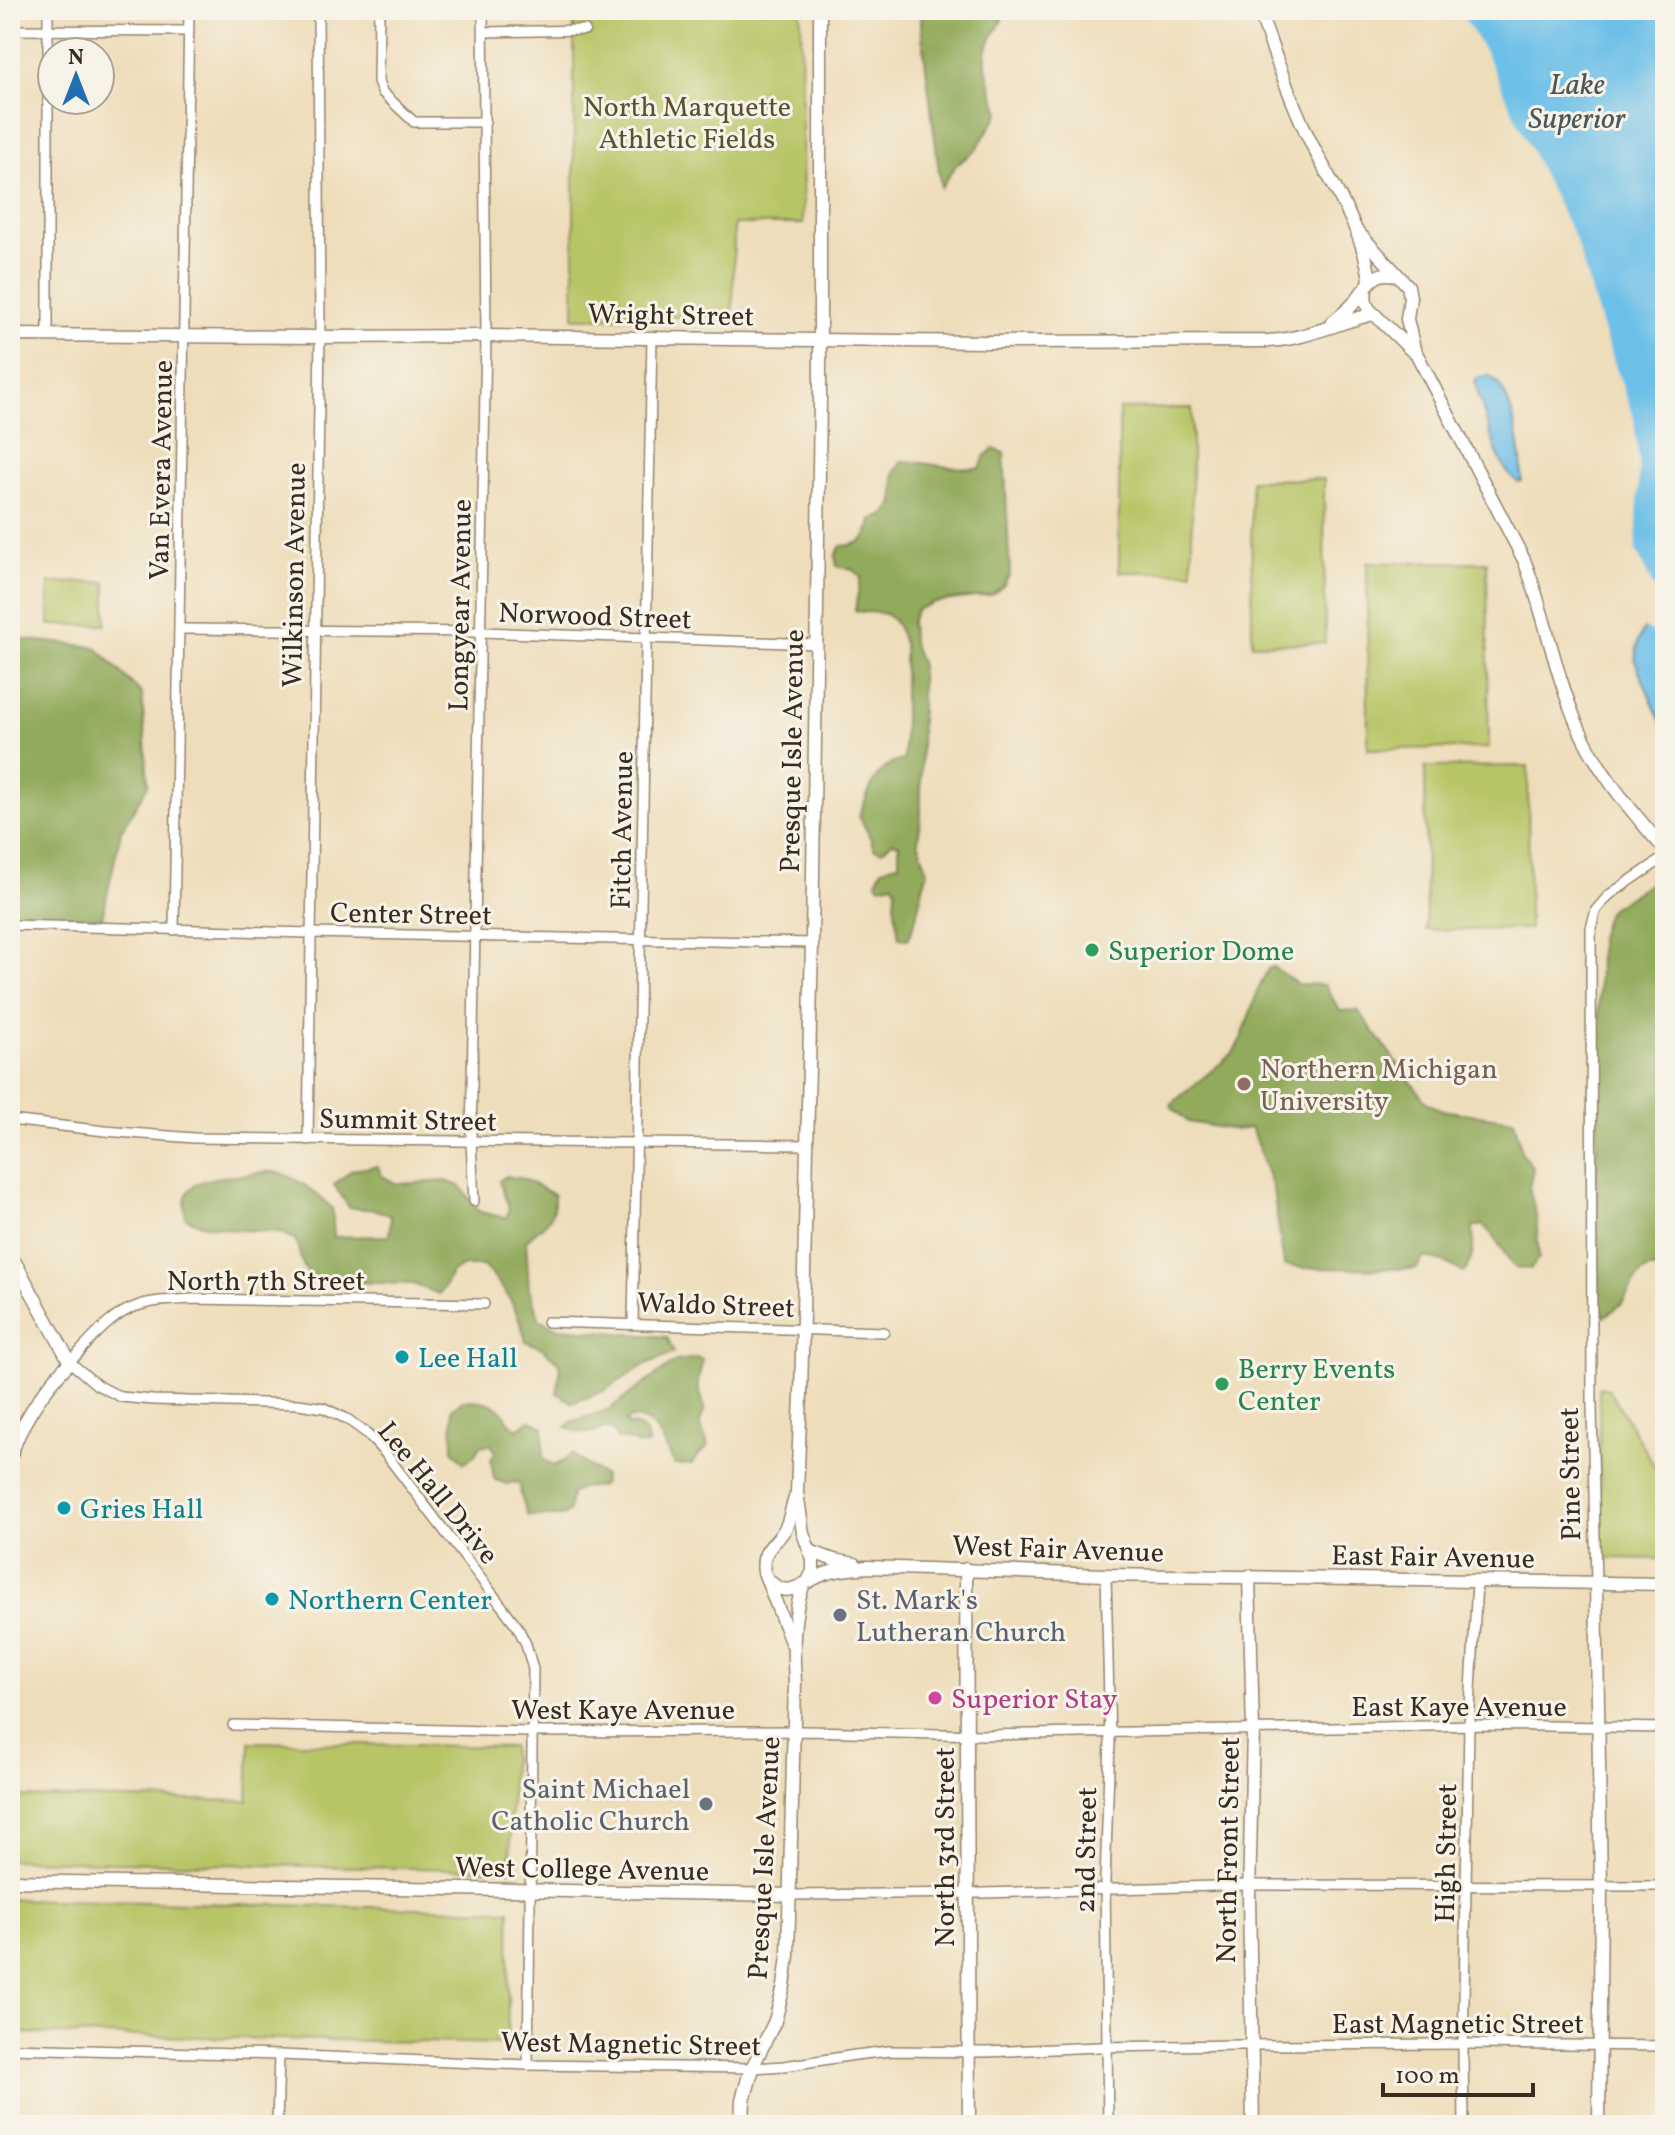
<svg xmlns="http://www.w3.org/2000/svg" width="1675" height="2135" font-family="Vollkorn,serif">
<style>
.green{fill:#b8c566;stroke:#7a7842;stroke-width:2}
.forest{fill:#92aa5b;stroke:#666a3c;stroke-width:2}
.water{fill:#6cbfe8;stroke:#547483;stroke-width:2}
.pier{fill:#eeddba}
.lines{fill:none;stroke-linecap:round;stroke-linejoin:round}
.street-casing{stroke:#94846c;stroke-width:12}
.secondary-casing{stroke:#94846c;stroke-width:15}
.primary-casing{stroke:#94846c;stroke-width:17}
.street{stroke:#fff;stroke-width:9}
.secondary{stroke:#fff;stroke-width:12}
.primary{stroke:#fff;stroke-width:14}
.leisure-dot{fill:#2e9e5b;stroke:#f7f3e8;stroke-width:3}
.education-dot{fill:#8d6e63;stroke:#f7f3e8;stroke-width:3}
.culture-dot{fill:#0f9aa8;stroke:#f7f3e8;stroke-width:3}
.worship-dot{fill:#6b7280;stroke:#f7f3e8;stroke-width:3}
.hotel-dot{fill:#d1479c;stroke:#f7f3e8;stroke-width:3}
.labels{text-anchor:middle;stroke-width:6;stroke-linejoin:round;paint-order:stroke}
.park-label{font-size:28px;fill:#5a5130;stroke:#f7f3e8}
.street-label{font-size:28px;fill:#3b2a1e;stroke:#f7f3e8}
.leisure-label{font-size:28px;fill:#27864d;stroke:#f7f3e8;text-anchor:start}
.education-label{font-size:28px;fill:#785e54;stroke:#f7f3e8;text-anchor:start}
.culture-label{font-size:28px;fill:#0d838f;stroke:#f7f3e8;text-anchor:start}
.worship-label{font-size:28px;fill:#5b616d;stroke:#f7f3e8;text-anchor:start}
.hotel-label{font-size:28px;fill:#b23c85;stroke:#f7f3e8;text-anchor:start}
.water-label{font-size:30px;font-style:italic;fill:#4a575b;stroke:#f7f3e8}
</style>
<rect width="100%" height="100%" fill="#f7f3e8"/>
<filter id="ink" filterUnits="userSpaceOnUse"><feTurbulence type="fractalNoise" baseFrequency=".0125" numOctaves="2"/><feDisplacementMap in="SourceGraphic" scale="16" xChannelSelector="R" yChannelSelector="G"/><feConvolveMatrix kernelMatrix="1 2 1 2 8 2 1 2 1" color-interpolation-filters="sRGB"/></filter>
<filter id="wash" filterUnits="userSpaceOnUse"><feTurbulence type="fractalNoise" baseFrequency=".006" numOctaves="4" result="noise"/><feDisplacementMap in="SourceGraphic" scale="32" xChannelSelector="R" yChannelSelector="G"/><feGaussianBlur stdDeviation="1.8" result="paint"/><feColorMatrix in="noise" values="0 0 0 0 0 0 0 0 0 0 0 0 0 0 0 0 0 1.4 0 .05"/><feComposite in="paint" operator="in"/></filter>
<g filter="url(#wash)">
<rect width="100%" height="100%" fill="#eeddba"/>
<g class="green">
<polygon points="574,10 801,10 803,224 734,224 733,316 574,318"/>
<polygon points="1192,408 1192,572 1119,572 1119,409"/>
<polygon points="1324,479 1325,643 1252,644 1251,480"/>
<polygon points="1487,562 1489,748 1368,749 1367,563"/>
<polygon points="106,582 106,625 49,625 49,583"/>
<polygon points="1528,766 1529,929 1426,930 1425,767"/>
<polygon points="1599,1387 1608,1389 1612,1394 1665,1484 1665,1559 1601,1558"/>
<polygon points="250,1742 512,1747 510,1870 10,1860 10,1797 248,1801"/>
<polygon points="10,1899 510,1910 507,2044 10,2033"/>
</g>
<g class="forest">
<path d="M 921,10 L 1005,10 C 1002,24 998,27 991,38 C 978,61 992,90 1000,112 L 975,151 L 956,165 L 941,188 L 921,27 Z"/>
<path d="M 993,449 L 1004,453 L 1010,574 L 1003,586 L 991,595 L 935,602 L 916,610 L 911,622 L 912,641 L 921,666 L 921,814 L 918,842 L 928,872 C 918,895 920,917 908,939 L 899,938 L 894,902 L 896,889 L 893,883 L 879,886 L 876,881 L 882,869 L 899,863 L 899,844 L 892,842 L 882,851 L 874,849 L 869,835 L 859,816 C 869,793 875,764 904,760 L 904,645 C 900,632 896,617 882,613 C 872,611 865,614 855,610 L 861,577 L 853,570 L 837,566 L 835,556 L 841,546 C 862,545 867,540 872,520 L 885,515 L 894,502 L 894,473 L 902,461 C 926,462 959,471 980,468 L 985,456 Z"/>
<polygon points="10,638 96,647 142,694 148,785 121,831 102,918 17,915 10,903"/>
<path d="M 1665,874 L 1665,1270 C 1637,1262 1634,1288 1621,1304 C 1616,1309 1609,1313 1604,1317 L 1599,1294 L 1597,1173 L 1599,938 L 1605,917 L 1611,908 Z"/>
<path d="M 1273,967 L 1297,984 L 1325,985 L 1340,1011 L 1358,1010 L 1426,1102 L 1441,1110 L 1514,1120 L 1522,1153 L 1533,1168 L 1529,1188 L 1536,1215 L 1539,1258 L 1531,1269 L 1514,1267 L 1492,1234 L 1483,1225 L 1473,1227 C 1474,1242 1474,1260 1464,1273 L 1446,1263 L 1424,1257 L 1416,1269 L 1304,1268 L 1284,1265 L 1273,1188 L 1251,1128 L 1235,1130 L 1188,1122 L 1170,1105 L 1233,1053 L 1242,1037 L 1258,990 L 1268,969 Z"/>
<path d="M 378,1166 L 381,1175 L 397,1184 L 447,1181 L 461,1187 L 480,1212 L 506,1218 L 509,1208 L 499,1181 L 506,1176 L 524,1179 L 554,1195 C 555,1223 543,1223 526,1241 L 529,1289 L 540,1320 L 559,1328 L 667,1337 L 674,1353 L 648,1363 L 603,1391 L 573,1403 L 557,1393 L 560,1373 L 559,1363 L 542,1348 L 526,1341 C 518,1310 507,1289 483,1266 L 465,1266 L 451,1272 L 445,1286 L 439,1294 L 413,1284 L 318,1281 C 302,1274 301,1257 296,1240 L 279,1232 L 237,1230 L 200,1224 L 186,1218 C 177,1177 213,1178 243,1175 C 254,1174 270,1169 280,1173 C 301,1180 316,1193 332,1208 L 334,1237 L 389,1236 L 391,1216 C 374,1206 366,1211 349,1207 L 334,1185 L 352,1170 Z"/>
<path d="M 697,1358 L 702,1360 C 702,1369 697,1377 698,1386 C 699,1395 705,1401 704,1411 C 703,1415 700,1420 700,1424 C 700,1433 708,1438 708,1448 L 697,1456 L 692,1464 L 675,1465 C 663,1444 658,1418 631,1418 L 626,1421 L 628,1425 C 641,1425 648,1432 648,1445 L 638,1445 L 632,1441 L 617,1439 L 614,1432 L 605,1427 C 595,1435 577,1434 566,1427 L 571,1422 L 608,1410 L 676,1361 Z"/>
<path d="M 463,1400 C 479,1400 495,1401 505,1415 C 510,1422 510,1426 518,1429 L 530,1420 L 544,1427 L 543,1459 L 554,1466 L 564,1461 L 572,1453 L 581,1461 L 604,1476 L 602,1486 L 580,1488 L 571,1494 L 569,1511 L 563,1516 L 528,1516 L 521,1496 L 520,1485 L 515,1482 L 506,1484 L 494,1479 L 491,1460 L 496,1451 L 490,1444 L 480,1446 L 474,1456 L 464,1463 L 453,1450 L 452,1409 Z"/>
</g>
<g class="water">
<polygon points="1430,10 1665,10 1665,732 1635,661 1638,641 1647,623 1615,433 1603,376 1464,53"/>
<path d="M 1487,375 C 1512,384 1523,456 1522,481 L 1519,482 C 1497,475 1484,407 1475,384 L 1477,378 Z"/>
</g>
<polygon class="pier" points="1426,10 1459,10 1486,54 1544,178 1575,238 1605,337 1634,419 1639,465 1636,550 1665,612 1665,643 1662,644 1656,635 1641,626 1642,623 1632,596 1631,579 1618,527 1611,434 1599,377 1533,218 1520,214 1491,131 1460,55"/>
</g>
<g filter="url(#ink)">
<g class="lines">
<defs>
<g id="street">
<polyline points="48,10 48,335"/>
<polyline points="379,10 378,82 382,92 414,122 485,122"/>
<polyline points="10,30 189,31"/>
<polyline points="484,32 585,30"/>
<polyline points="180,629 481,632 817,644"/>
<polyline points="10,925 309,933 812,943"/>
<polyline points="174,930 189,10"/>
<polyline points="10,1120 105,1131 194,1138 806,1145"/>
<polyline points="308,1140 320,337 318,10"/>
<polyline points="474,1201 471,1141 486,336 483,10"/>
<path d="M 484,1304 L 193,1299 C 174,1300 154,1300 137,1306 C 109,1315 89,1343 70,1362 L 97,1385 L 121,1397 L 153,1400 L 299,1404 L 324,1408 L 347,1419 L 365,1432 L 385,1453 L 517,1626 L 526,1644 L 533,1669 L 528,2065"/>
<polyline points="547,1322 884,1332"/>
<polyline points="633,1324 652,337"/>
<polyline points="1106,1575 1110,1742 1105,1881 1108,2125"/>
<polyline points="1596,1582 1592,1407 1591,928 1596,910 1609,895 1665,857"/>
<polyline points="233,1725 532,1732 805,1731 984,1735 1478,1725 1665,1728"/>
<polyline points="791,1895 983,1893 1249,1885 1665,1886"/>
<polyline points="10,2048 279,2055 528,2065 752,2068 784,2066 855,2055 889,2051 986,2052 1098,2047 1240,2045 1471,2044 1665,2046"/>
<polyline points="277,2125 279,2055"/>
<polyline points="1464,2125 1463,2053 1469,1726 1477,1582"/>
</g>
<g id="secondary">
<path d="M 1259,10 C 1273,51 1287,91 1305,130 C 1327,179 1364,227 1370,281"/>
<path d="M 1356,230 L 1408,286 L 1410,297 L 1407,319 L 1414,349 L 1524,560 C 1545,613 1554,671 1577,724 C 1598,773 1631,810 1665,850"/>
<polyline points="1366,288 1365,299 1368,308 1411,350"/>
<path d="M 1333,322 C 1340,316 1347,311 1353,304 C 1366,289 1373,267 1398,276"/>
<path d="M 10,335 L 320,337 L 486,336 L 987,342 L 1267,341 C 1304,340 1338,322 1374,314"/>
<path d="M 10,1257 L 16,1264 L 70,1362 C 43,1390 21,1421 10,1458"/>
<polyline points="810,1551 834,1560 855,1564"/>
<polyline points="966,1569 969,2125"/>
<polyline points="1249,1576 1253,1731 1249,1896 1253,2125"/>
<path d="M 766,1577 C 788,1605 804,1579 828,1573 C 840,1569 853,1569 866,1567 L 1106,1575 L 1665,1584"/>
<polyline points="808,1581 813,1571 813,1560 803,1533 797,1492 801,1394 812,943 820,400 820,10"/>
<polyline points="1596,1582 1601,1887 1599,2125"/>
<path d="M 791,1642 L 764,1572 C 760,1548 777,1545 786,1527 C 791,1516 792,1505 796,1495"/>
<polyline points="10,1881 791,1895"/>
<path d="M 752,2068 L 775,2021 L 784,1986 L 788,1956 L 795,1682 C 793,1650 792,1616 803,1586"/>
</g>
<polyline id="primary" points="742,2125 743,2100 752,2068"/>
</defs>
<use href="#street" class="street-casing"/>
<use href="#secondary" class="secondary-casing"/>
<use href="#primary" class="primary-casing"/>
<use href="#street" class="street"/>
<use href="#secondary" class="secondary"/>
<use href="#primary" class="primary"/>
</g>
</g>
<g class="leisure-dot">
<circle cx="1092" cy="950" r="8"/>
<circle cx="1222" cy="1384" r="8"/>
</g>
<circle class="education-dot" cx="1244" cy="1084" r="8"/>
<g class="culture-dot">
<circle cx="402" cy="1357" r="8"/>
<circle cx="64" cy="1508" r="8"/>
<circle cx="272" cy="1599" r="8"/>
</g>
<g class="worship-dot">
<circle cx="840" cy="1615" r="8"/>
<circle cx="706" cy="1804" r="8"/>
</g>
<circle class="hotel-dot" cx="935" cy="1698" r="8"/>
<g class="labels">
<g class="park-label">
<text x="687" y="116">North Marquette<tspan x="687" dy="32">Athletic Fields</tspan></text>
</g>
<g class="street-label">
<text transform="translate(671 314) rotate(1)" y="10">Wright Street</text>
<text transform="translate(160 470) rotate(-89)" y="10">Van Evera Avenue</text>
<text transform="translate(293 575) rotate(-89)" y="10">Wilkinson Avenue</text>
<text transform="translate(459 605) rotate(-89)" y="10">Longyear Avenue</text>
<text transform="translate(595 615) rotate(2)" y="10">Norwood Street</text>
<text transform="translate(791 751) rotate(-89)" y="10">Presque Isle Avenue</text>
<text transform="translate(621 830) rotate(-89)" y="10">Fitch Avenue</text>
<text transform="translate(411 913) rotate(1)" y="10">Center Street</text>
<text transform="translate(408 1119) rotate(1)" y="10">Summit Street</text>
<text x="266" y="1290">North 7th Street</text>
<text transform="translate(716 1304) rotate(2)" y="10">Waldo Street</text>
<text transform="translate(1569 1474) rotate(-91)" y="10">Pine Street</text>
<text transform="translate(439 1492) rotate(51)" y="10">Lee Hall Drive</text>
<text transform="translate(1058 1548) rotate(2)" y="10">West Fair Avenue</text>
<text transform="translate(1433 1556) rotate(1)" y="10">East Fair Avenue</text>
<text x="1459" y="1716">East Kaye Avenue</text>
<text x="623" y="1719">West Kaye Avenue</text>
<text transform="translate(944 1847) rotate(-90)" y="10">North 3rd Street</text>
<text transform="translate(1085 1850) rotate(-89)" y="10">2nd Street</text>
<text transform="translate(1227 1850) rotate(-89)" y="10">North Front Street</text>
<text transform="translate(1445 1853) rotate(-89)" y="10">High Street</text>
<text transform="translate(763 1858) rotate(-87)" y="10">Presque Isle Avenue</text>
<text transform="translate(582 1868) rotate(1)" y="10">West College Avenue</text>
<text x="1458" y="2033">East Magnetic Street</text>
<text transform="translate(631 2043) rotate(1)" y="10">West Magnetic Street</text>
</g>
<g class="leisure-label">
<text x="1108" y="960">Superior Dome</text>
<text x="1238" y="1378">Berry Events<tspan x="1238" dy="32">Center</tspan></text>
</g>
<g class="education-label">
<text x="1260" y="1078">Northern Michigan<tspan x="1260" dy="32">University</tspan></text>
</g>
<g class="culture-label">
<text x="418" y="1367">Lee Hall</text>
<text x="80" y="1518">Gries Hall</text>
<text x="288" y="1609">Northern Center</text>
</g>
<g class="worship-label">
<text x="856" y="1609">St. Mark's<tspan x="856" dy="32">Lutheran Church</tspan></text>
<text x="690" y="1798" text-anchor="end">Saint Michael<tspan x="690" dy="32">Catholic Church</tspan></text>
</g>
<g class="hotel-label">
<text x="951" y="1708">Superior Stay</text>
</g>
<g class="water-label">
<text x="1577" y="94">Lake<tspan x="1577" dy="34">Superior</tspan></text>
</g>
</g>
<rect width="1675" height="2135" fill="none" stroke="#f7f3e8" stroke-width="40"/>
<g transform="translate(76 76)"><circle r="38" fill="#f7f3e8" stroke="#aca397" stroke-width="2"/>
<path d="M0-6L14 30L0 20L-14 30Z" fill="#1f6fb2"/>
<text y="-12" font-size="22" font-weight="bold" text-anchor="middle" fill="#3b2a1e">N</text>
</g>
<path d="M1383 2083v12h150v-12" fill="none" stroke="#3b2a1e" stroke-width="4"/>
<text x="1395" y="2083" font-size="24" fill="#3b2a1e" stroke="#f7f3e8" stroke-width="6" paint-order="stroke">100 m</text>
</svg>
